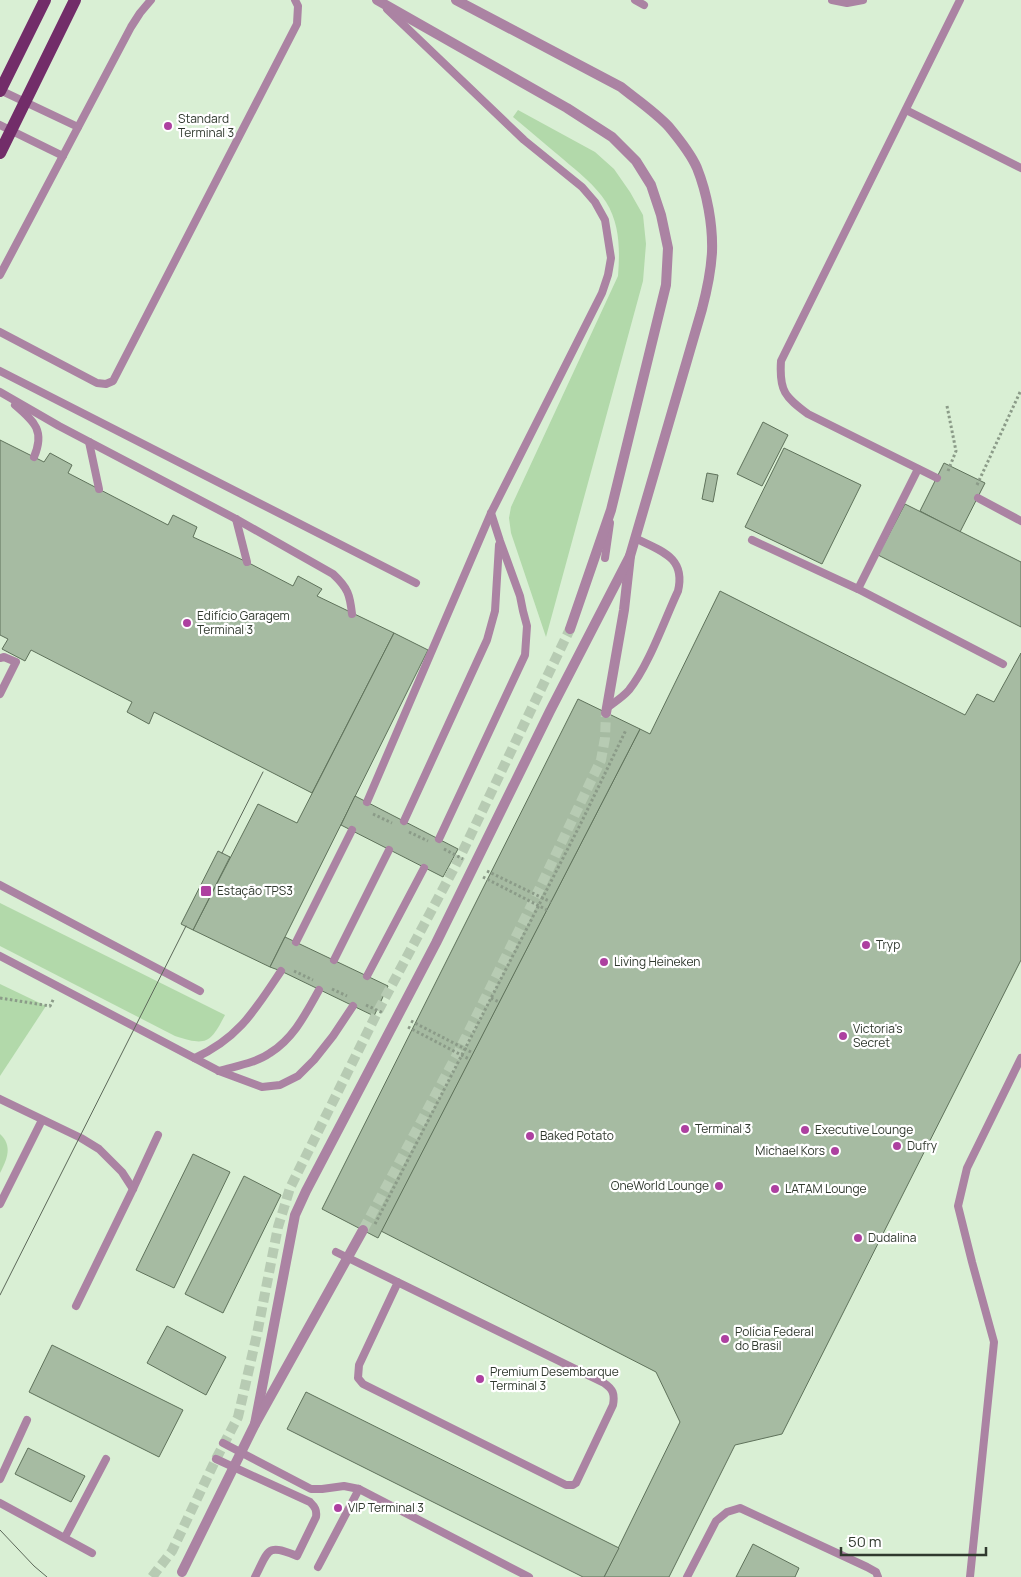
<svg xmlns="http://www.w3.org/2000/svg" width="1021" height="1577" font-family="Manrope,sans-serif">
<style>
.green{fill:#b2d9aa}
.building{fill:#a6bba2;stroke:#5f725b}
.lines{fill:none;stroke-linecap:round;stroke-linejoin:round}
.minor-tunnel{stroke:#b7cbb3;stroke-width:10;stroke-dasharray:10 5;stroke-linecap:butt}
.path{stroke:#8b9b88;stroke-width:3;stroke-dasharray:2.5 2.5;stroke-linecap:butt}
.service{stroke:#ab83a3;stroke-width:8}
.minor{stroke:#ab83a3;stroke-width:10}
.primary{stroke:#722d69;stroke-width:12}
.tram{stroke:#5c6859;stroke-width:1}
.path-bridge{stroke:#8b9b88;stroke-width:3;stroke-dasharray:2.5 2.5;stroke-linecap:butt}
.minor-bridge{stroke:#ab83a3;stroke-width:10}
.poi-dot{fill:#ad40a0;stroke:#fff;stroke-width:2}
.labels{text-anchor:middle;stroke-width:4.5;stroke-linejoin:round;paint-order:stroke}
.poi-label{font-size:12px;fill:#30392e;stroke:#fff;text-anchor:start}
</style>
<rect width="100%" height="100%" fill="#d9efd4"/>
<g class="green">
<path d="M 518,110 L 595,152 L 614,169 L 630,192 L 643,215 L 646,244 L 643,281 L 546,637 L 511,533 L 509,518 L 511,507 L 618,276 C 620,251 620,224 606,202 C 595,185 578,172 563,159 C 546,145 530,131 513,117 Z"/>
<path d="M 0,903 L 225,1015 C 210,1044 206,1046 175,1036 L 0,946 Z"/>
<polygon points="0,984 46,1006 0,1076"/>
<path d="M 0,1134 C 13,1146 7,1159 0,1173 Z"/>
</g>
<g class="building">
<polygon points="763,422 788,435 762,486 737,474"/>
<polygon points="0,440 44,462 50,453 72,465 68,473 168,525 173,515 197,527 193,537 247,562 293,586 298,576 322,589 317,596 394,633 312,793 154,712 149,724 127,712 132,702 31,650 25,661 2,649 8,639 0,635"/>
<polygon points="784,448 861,485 822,564 745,527"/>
<polygon points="944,463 985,483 960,532 920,511"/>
<polygon points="707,473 718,475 713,502 702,499"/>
<polygon points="905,504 1021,562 1021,627 878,555"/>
<polygon points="720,591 965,715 977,694 994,702 1021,653 1021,960 782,1434 735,1445 669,1577 604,1577 680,1422 656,1372 381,1231 640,729 650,734"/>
<polygon points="394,633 428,650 270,967 193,930 258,804 297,823"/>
<polygon points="578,699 640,729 378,1238 322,1209"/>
<polygon points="355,796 458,849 443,877 341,825"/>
<polygon points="218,851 230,857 193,930 181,924"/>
<polygon points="285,937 388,986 374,1016 281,971 270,967"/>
<polygon points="193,1154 230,1172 174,1288 136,1270"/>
<polygon points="244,1176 281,1195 223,1313 185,1294"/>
<polygon points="167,1326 226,1357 206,1395 147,1363"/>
<polygon points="52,1345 183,1410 159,1457 29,1392"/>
<polygon points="306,1392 619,1548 604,1577 583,1577 287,1429"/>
<polygon points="28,1448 85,1476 71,1502 15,1474"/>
<polygon points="753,1544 799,1568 795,1577 736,1577"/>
</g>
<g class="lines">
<g class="minor-tunnel">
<polyline points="363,1230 461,1047 533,902 601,760 605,738 606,713"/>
<polyline points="152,1577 172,1551 216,1459 238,1417 257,1334 278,1227 290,1188 378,1011 460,857 570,629"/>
</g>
<g class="path">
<polyline points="947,406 956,451 948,471"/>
<polyline points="977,485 1021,390"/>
<polyline points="373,814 392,823"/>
<polyline points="409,832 428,841"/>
<polyline points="444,849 463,859"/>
<polyline points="487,871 551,902"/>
<polyline points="483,877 547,910"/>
<polyline points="294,971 313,980"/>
<polyline points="332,989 347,996"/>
<polyline points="0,998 50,1006 54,998"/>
<polyline points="491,998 499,1002"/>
<polyline points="366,1005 383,1013"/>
<polyline points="408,1027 469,1059"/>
<polyline points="375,1224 580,825 626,730"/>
</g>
<g class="service">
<polyline points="635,0 644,5"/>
<polyline points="832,0 847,3 863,0"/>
<polyline points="0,90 78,127"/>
<polyline points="906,110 1021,168"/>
<polyline points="0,125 63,156"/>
<polyline points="0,275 131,27 140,13 151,0"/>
<polyline points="0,332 97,383 106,384 113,381 297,24 298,6 295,0"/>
<polyline points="0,371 416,583"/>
<path d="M 0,392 L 59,426 L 236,519 L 333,574 C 348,588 350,595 352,614"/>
<path d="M 15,405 C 35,422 45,431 34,457"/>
<polyline points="89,442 99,489"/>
<path d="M 937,478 L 808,414 C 785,397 779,391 781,361 L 960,0"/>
<polyline points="978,498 1021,521"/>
<polyline points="236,519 247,562"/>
<polyline points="752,540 858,589 1003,664"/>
<polyline points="605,558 610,523"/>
<polyline points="858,589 918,469"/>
<polyline points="0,658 4,657 16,662 0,694"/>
<path d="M 608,707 C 615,702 623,697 629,690 C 649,665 664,621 678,591 C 686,557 661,551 635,538"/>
<polyline points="367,802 491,513 602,293 608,275 611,258 605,220 595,202 582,187 524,140 387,9"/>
<polyline points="404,821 487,640 495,611 499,545"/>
<polyline points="439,839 525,655 527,626 523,611 520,596 500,541 491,513"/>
<polyline points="0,885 200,991"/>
<polyline points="296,942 352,830"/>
<polyline points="0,956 219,1071 262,1087 280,1085 298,1076 314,1060 333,1036 353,1006"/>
<polyline points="334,960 389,850"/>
<polyline points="367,976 424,868"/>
<path d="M 195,1058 C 239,1038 255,1010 281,971"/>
<path d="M 219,1071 C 236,1066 256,1063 270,1053 C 294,1038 306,1013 319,990"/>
<polyline points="0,1099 81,1138 99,1149 122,1172 133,1189"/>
<polyline points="0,1204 42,1120"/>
<path d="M 336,1252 L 604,1383 C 613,1389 615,1394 613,1405 L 576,1483 L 573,1485 L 566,1485 L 363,1384 L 358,1378 L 359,1365 L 398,1282"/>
<polyline points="76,1306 133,1189 158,1135"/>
<polyline points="223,1443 311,1489 322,1489 344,1486 359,1489 529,1577"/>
<path d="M 216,1459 L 310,1502 C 315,1507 317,1510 316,1517 L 297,1556 C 266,1543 269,1550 255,1577"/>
<polyline points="0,1479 27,1420"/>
<polyline points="0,1503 92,1553"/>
<polyline points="65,1537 106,1459"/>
<polyline points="318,1567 359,1489"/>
<polyline points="687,1577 716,1521 727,1512 740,1508 867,1567 876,1572 878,1577"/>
<polyline points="970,1577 994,1342 972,1262 958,1206 967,1168 1021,1058"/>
</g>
<g class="minor">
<polyline points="377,0 567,108 612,137 636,161 651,185 661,215 668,248 666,285 611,510 570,629"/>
<path d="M 456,0 L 621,87 C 637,100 655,112 669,127 C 679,139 691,154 697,168 C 707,193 713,225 712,252 C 711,271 707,290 702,309 L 630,556 L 624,610 L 606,713"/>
</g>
<g class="primary">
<polyline points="0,91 45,0"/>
<polyline points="0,153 75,0"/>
</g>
<g class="tram">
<polyline points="222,853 263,772"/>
<polyline points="0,1295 186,926"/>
<polyline points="0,1530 34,1566 47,1577"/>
</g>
<polyline class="path-bridge" points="411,1021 473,1053"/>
<g class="minor-bridge">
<polyline points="255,1424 295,1215 306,1191 436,943 550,711 630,556"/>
<polyline points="182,1572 255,1424 363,1230"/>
</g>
</g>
<g class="poi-dot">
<circle cx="168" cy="126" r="5"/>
<circle cx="187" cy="623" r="5"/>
<rect x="200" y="885" width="12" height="12" rx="2.5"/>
<circle cx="866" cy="945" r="5"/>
<circle cx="604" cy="962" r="5"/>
<circle cx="843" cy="1036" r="5"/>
<circle cx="685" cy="1129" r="5"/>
<circle cx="805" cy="1130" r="5"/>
<circle cx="530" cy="1136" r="5"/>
<circle cx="897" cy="1146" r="5"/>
<circle cx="835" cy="1151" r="5"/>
<circle cx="719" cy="1186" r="5"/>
<circle cx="775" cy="1189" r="5"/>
<circle cx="858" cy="1238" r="5"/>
<circle cx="725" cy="1339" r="5"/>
<circle cx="480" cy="1379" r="5"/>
<circle cx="338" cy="1508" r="5"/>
</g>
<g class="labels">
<g class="poi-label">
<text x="178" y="123">Standard<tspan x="178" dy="14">Terminal 3</tspan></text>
<text x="197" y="620">Edifício Garagem<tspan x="197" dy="14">Terminal 3</tspan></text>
<text x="217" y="895">Estação TPS3</text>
<text x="876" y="949">Tryp</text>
<text x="614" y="966">Living Heineken</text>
<text x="853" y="1033">Victoria's<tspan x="853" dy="14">Secret</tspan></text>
<text x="695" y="1133">Terminal 3</text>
<text x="815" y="1134">Executive Lounge</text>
<text x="540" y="1140">Baked Potato</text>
<text x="907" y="1150">Dufry</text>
<text x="825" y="1155" text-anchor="end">Michael Kors</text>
<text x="709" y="1190" text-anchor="end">OneWorld Lounge</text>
<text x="785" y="1193">LATAM Lounge</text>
<text x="868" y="1242">Dudalina</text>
<text x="735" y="1336">Polícia Federal<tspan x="735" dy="14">do Brasil</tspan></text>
<text x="490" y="1376">Premium Desembarque<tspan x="490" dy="14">Terminal 3</tspan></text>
<text x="348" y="1512">VIP Terminal 3</text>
</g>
</g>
<path d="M841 1547v8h145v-8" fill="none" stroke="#30392e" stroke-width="2.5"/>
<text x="848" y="1547" font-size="15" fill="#30392e" stroke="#ffffff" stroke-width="4" paint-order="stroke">50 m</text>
</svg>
